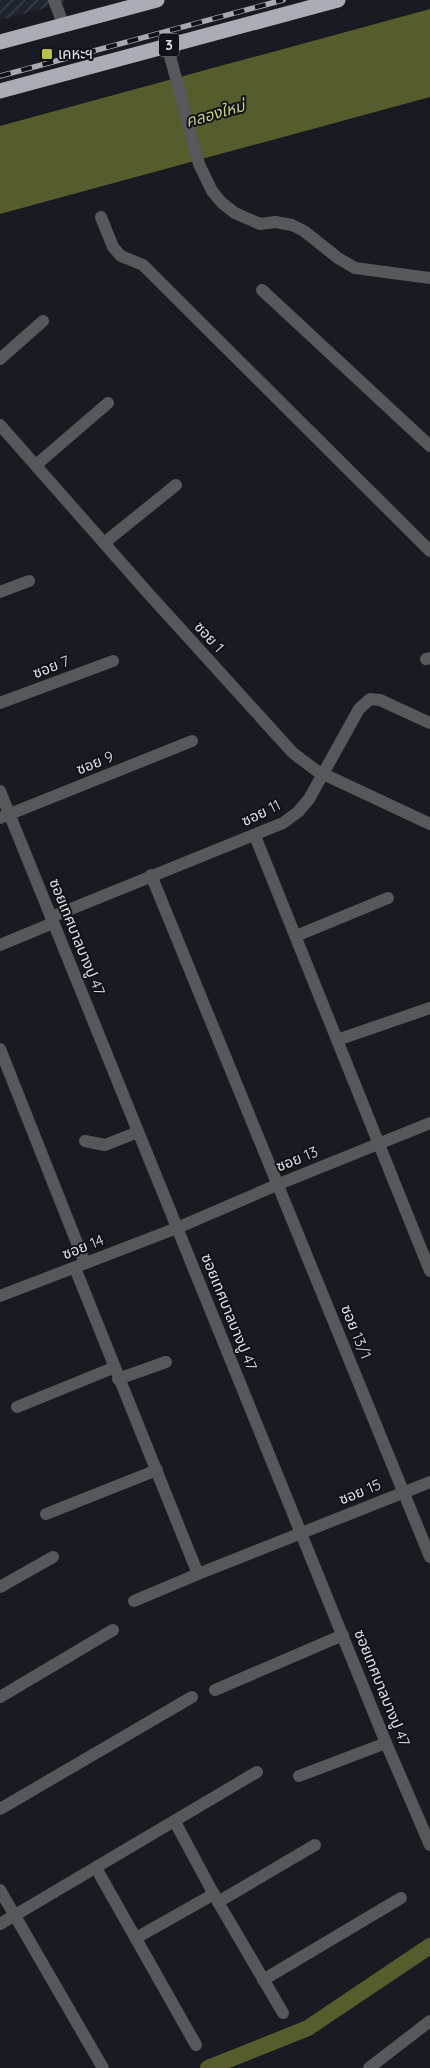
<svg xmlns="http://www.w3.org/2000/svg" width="430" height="2068" font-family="Quicksand,'Noto Sans Thai',sans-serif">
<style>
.industrial{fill:url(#industrial-furrows)}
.water{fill:#575c2c}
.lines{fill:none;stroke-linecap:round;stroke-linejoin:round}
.canal{stroke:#575c2c;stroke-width:16}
.minor{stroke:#56585b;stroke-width:12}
.highway{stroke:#aaadb6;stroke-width:15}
.rail-casing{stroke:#a8aaaf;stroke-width:5.5}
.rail{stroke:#0f1218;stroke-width:4;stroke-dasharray:11;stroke-linecap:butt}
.poi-dot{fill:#b7c148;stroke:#0f1218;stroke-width:2}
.labels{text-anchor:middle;stroke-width:4;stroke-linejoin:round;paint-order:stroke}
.shield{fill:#0f1218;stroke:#a1a3a8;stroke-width:1}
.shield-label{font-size:14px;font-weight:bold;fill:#dfe1e6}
.poi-label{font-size:15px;fill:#dfe1e6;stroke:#0f1218;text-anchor:start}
.street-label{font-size:15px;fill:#dfe1e6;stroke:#0f1218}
.water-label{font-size:16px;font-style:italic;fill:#c5ce81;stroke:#0f1218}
</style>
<defs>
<pattern id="industrial-furrows" width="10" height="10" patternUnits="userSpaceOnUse" patternTransform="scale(1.25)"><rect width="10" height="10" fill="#1f242f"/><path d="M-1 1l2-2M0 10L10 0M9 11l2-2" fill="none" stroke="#3f444d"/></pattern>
</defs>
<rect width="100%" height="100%" fill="#181b21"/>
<polygon class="industrial" points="0,0 64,0 65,3 0,20"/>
<polygon class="water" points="430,9 430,97 0,214 0,126"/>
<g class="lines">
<polyline class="canal" points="208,2068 308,2028 430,1946"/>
<g class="minor">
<polyline points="54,0 64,26"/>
<polyline points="167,45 199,164 212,191 222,203 235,213 260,224 275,222 292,225 304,231 338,258 355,268 430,278"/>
<polyline points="101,217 113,247 121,256 143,265 430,551"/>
<polyline points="262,290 430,446"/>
<polyline points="0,359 43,321"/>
<polyline points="0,425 148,593 293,753 317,771 430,824"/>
<polyline points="36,465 108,403"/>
<polyline points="104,543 176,485"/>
<polyline points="0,592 29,581"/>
<polyline points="426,659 430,658"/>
<polyline points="0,703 113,661"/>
<polyline points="0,791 386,1743 430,1845"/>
<polyline points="0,818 192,741"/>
<polyline points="255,836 430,1271"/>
<polyline points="151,875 430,1557"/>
<polyline points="51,917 283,823 298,812 309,799 359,709 370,699 380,700 430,723"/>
<polyline points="296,936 388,898"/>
<polyline points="0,945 53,923"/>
<polyline points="337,1040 430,1008"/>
<polyline points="0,1049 85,1263"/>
<polyline points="85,1141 105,1145 138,1132"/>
<polyline points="75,1268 198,1574 430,1482"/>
<polyline points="0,1296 177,1228 279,1184 430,1123"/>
<polyline points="118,1379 166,1362"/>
<polyline points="17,1407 113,1368"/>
<polyline points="46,1514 157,1470"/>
<polyline points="0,1587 53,1557"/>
<polyline points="134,1601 198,1574"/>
<polyline points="215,1690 343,1635"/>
<polyline points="0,1697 113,1630"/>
<polyline points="299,1776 386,1743"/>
<polyline points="0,1809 192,1697"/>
<polyline points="175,1822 218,1902 283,2013"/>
<polyline points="96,1868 196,2045"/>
<polyline points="0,1890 103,2068"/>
<polyline points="218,1902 315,1845"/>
<polyline points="0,1924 257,1772"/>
<polyline points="136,1938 214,1894"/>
<polyline points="263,1980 401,1898"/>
<polyline points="369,2068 430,2021"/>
</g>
<g class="highway">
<polyline points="0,42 157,0"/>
<polyline points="0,91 338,0"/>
</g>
<defs>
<polyline id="rail" points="0,76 283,0"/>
</defs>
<use href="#rail" class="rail-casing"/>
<use href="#rail" class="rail"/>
</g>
<rect class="poi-dot" x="41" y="48" width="12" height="12" rx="2.5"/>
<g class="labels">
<rect class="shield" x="159" y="33.5" width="20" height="23" rx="4"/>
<g class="shield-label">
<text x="169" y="50">3</text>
</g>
<g class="poi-label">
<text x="58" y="59">เคหะฯ</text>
</g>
<g class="street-label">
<text transform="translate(209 637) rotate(48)" y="5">ซอย 1</text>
<text transform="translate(51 667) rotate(-21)" y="5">ซอย 7</text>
<text transform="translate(95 763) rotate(-22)" y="5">ซอย 9</text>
<text transform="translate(261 813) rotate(-26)" y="5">ซอย 11</text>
<text transform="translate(77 937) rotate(68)" y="5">ซอยเทศบาลบางปู 47</text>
<text transform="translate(297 1159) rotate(-22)" y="5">ซอย 13</text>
<text transform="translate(83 1247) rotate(-21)" y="5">ซอย 14</text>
<text transform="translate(229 1312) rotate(68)" y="5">ซอยเทศบาลบางปู 47</text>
<text transform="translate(356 1332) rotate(68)" y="5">ซอย 13/1</text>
<text transform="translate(360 1492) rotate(-22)" y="5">ซอย 15</text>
<text transform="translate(382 1688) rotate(68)" y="5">ซอยเทศบาลบางปู 47</text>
</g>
<g class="water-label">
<text transform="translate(215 113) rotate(-16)" y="6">คลองใหม่</text>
</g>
</g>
</svg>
